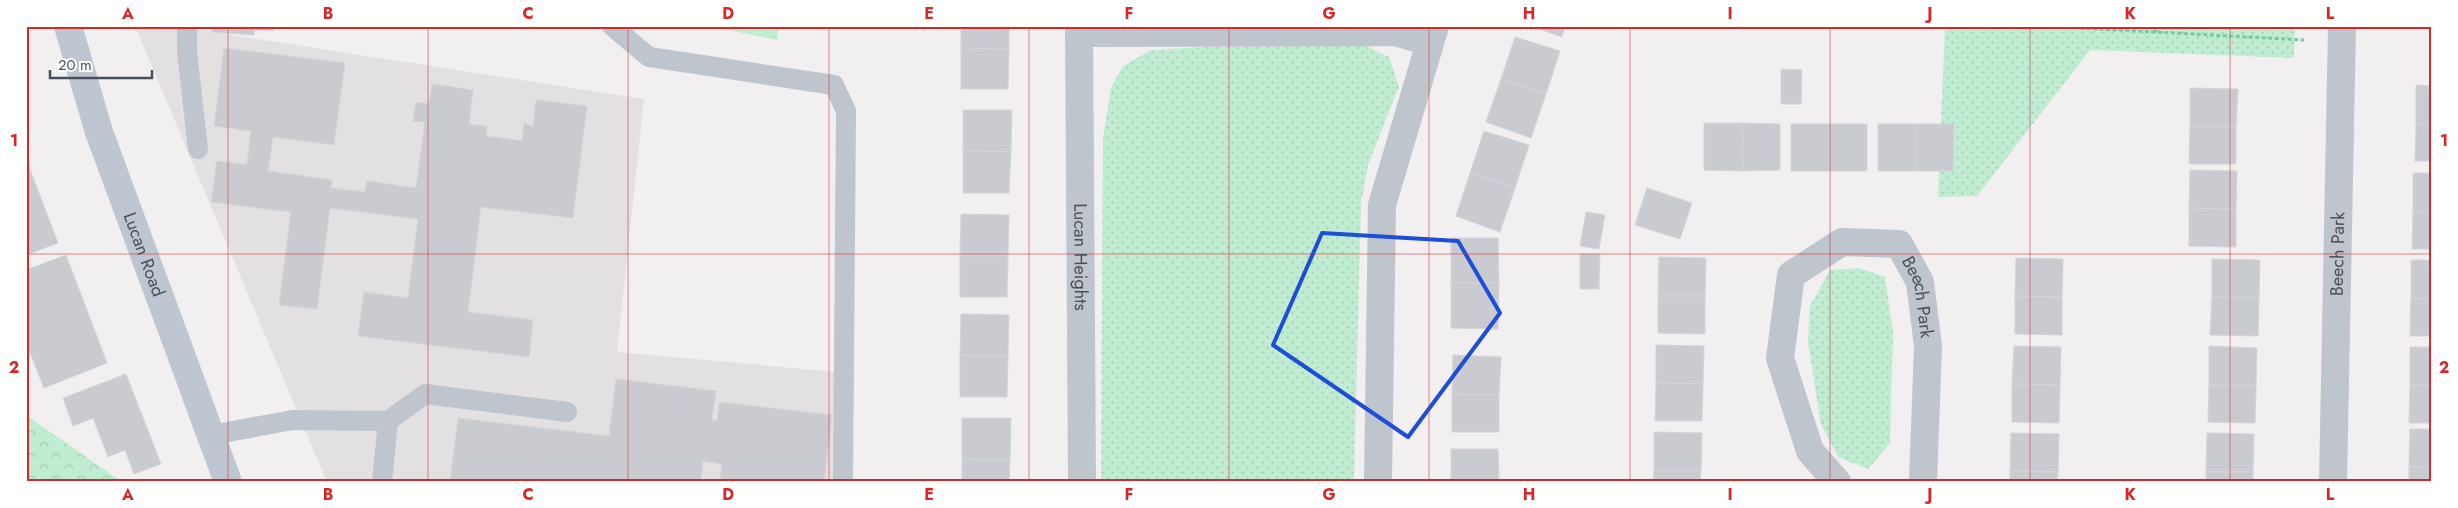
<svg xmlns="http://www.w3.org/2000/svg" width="2458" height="508" font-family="Jost,sans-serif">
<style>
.education{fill:#e2e0e0}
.grass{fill:url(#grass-dots)}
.forest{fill:url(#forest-crowns)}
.park{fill:#c0ecd2}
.building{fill:#c9cbd1;stroke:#d3d5da}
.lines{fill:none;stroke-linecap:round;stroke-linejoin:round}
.path{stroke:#7ac7a4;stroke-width:3;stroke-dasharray:4 2.5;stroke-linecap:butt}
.service{stroke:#bec5cc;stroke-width:20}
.minor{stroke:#bec5cc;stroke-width:28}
.secondary{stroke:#bdc6d1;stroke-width:28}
.marked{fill:none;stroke:#1d4ed8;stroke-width:4;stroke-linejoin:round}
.grid{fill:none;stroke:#d62828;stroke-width:1;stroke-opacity:0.55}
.labels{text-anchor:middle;stroke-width:4.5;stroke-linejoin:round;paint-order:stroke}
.street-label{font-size:18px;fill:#48515b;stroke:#fff}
.neatline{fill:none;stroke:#d62828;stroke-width:2}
.grid-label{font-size:16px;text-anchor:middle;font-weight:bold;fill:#d62828}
</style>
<defs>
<pattern id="grass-dots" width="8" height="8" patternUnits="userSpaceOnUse" patternTransform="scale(1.25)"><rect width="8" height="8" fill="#c0ecd2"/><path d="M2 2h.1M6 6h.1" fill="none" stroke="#a6ccb7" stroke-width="1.8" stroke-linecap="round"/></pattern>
<pattern id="forest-crowns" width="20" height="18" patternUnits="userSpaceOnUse" patternTransform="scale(1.25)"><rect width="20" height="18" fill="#c0ecd2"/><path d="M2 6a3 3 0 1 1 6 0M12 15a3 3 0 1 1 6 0" fill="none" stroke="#a6ccb7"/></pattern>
</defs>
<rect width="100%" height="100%" fill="#f1efef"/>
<polygon class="education" points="135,26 174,26 644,99 617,352 837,372 834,482 327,482"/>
<g class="grass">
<polygon points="1945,26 2295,26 2294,58 2090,50 1977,196 1938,197"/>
<polygon points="1366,46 1389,57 1399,86 1368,165 1361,204 1354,482 1101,482 1103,138 1111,88 1123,66 1151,50 1205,47"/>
<polygon points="1859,268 1885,277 1893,332 1890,443 1868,469 1838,457 1821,424 1808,342 1810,306 1830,270"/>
</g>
<polygon class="forest" points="26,415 122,482 26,482"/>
<polygon class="park" points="709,26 779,26 777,40"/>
<g class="building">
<polygon points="212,26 273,26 273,31 255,30 254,35 212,32"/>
<polygon points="961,26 1009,26 1009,49 961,48"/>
<polygon points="1531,26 1565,26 1562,37"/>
<polygon points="1515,37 1560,51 1546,94 1501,79"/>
<polygon points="224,48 345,63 334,145 273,137 268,171 332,180 331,188 365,192 367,181 416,188 425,122 413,121 416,102 429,104 432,84 473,90 469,124 487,126 486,136 522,141 524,123 533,127 536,100 587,106 573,218 481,207 468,312 533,320 529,357 358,336 364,292 408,298 418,219 330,208 317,309 279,305 291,212 211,202 217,161 247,165 251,131 214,126"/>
<polygon points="961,48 1009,49 1008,89 961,89"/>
<polygon points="1781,69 1802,70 1801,104 1781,104"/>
<polygon points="1501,79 1546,94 1531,138 1486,122"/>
<polygon points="2416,85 2432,86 2432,124 2416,123"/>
<polygon points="2190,88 2238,89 2236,127 2190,126"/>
<polygon points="963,110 1012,110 1011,152 963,151"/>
<polygon points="1704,123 1742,123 1743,171 1704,170"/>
<polygon points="1742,123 1780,124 1780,170 1743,171"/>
<polygon points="2416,123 2432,124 2432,161 2415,161"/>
<rect x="1791" y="124" width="38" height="47"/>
<rect x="1829" y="124" width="38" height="47"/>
<rect x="1878" y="124" width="38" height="47"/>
<polygon points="1916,124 1954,124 1953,171 1916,171"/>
<polygon points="2190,126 2236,127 2236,164 2189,164"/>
<polygon points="1484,131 1529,145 1515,188 1470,173"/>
<polygon points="963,151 1011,152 1009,193 963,193"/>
<polygon points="26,159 58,243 26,255"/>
<polygon points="2190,170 2237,171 2236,209 2189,208"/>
<polygon points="1470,173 1515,188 1500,232 1456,216"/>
<polygon points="2413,173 2432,173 2432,212 2413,211"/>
<polygon points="1647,188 1692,203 1680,239 1635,225"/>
<polygon points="2189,208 2236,209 2236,247 2189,246"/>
<polygon points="2413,211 2432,212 2432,249 2412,249"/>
<polygon points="1586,212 1605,215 1599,249 1580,246"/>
<polygon points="961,214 1009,215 1008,256 960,256"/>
<polygon points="1451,238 1498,238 1499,283 1451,283"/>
<polygon points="1580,254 1600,254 1599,289 1580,289"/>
<polygon points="66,255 107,363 44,388 26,342 26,270"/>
<polygon points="960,256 1008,256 1007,297 960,297"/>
<polygon points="1659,257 1706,258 1705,296 1658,296"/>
<polygon points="2016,258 2063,259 2062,297 2015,296"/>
<polygon points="2212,259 2260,260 2259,298 2212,297"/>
<polygon points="2411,260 2432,260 2432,299 2411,298"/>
<polygon points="1451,283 1499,283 1498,329 1451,328"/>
<polygon points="1658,296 1705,296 1705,334 1658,333"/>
<polygon points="2015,296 2062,297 2062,335 2015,334"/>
<polygon points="2212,297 2259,298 2258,336 2210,335"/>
<polygon points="2411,298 2432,299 2432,336 2410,336"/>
<polygon points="961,314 1009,315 1008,357 960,355"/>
<polygon points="1656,345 1704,346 1703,384 1656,383"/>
<polygon points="2014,346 2061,347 2060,385 2012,384"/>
<polygon points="2209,346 2257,348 2256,386 2209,385"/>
<rect x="2410" y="347" width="22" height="38"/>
<polygon points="960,355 1008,357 1007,397 960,397"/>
<polygon points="1453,355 1501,357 1499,395 1452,394"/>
<polygon points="126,374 161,464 134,474 125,450 108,457 93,418 73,426 63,398"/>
<polygon points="616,379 716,391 712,420 717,421 719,402 832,415 824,482 720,482 722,464 703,461 701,482 450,482 458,418 609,436"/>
<polygon points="1656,383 1703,384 1702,421 1655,421"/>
<polygon points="2012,384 2060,385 2059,423 2012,422"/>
<polygon points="2209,385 2256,386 2255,423 2208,422"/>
<polygon points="2410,385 2432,385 2432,423 2409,423"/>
<polygon points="1452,394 1499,395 1499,432 1452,432"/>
<polygon points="962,418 1011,418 1010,460 962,459"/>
<polygon points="2410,429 2432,429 2432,467 2409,467"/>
<polygon points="1654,432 1702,433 1701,471 1654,470"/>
<polygon points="2011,433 2059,434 2058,472 2010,471"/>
<polygon points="2207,433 2254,434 2253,472 2206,472"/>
<polygon points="1451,449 1498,449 1499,482 1451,482"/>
<polygon points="962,459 1010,460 1009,482 962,482"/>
<rect x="2409" y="467" width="23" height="15"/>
<polygon points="1654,470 1701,471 1700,482 1653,482"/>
<polygon points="2010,471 2058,472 2057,482 2010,482"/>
<rect x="2206" y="472" width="47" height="10"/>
</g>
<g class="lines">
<g class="path">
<polyline points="2149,26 2157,32"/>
<polyline points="2080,28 2304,40"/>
</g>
<g class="service">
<polyline points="187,26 187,52 198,149"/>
<polyline points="612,26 649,57 834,85 846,111 843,482"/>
<polyline points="388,421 425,394 567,412"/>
<polyline points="211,435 293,420 388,421 382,482"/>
</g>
<g class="minor">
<path id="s1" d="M 1079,26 L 1082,482"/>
<polyline points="1079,33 1395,32 1430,42"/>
<polyline points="1378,482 1382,205 1435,26"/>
<path id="s2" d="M 1837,482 L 1810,451 L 1780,358 L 1791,275 L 1842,242 L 1899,244 L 1920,282 L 1928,346 L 1923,482"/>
<path id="s3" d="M 2333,482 L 2342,26"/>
</g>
<path class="secondary" id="s4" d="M 68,26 L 99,132 L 228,482"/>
</g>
<path class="marked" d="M 1322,233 L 1458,241 L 1500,313 L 1408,437 L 1273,345 Z"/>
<path class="grid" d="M 228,26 L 228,482M 428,26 L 428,482M 628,26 L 628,482M 829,26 L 829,482M 1029,26 L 1029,482M 1229,26 L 1229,482M 1429,26 L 1429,482M 1630,26 L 1630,482M 1830,26 L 1830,482M 2030,26 L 2030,482M 2230,26 L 2230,482M 26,254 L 2432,254"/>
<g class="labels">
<g class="street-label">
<text dy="6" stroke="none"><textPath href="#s3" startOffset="228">Beech Park</textPath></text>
<text dy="6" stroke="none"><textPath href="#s4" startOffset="241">Lucan Road</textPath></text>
<text dy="6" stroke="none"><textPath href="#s1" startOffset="231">Lucan Heights</textPath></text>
<text dy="6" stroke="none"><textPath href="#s2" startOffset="398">Beech Park</textPath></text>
</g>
</g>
<rect width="2458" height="508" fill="none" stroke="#ffffff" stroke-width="55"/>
<path d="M50 70v8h102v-8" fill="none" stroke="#48515b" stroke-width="2.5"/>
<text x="58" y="70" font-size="15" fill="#48515b" stroke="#ffffff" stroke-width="4" paint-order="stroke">20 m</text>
<rect x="28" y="28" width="2402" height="452" class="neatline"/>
<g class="grid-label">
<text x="128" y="19">A</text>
<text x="328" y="19">B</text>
<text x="528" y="19">C</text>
<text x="728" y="19">D</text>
<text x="929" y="19">E</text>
<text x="1129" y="19">F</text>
<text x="1329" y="19">G</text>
<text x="1529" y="19">H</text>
<text x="1730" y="19">I</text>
<text x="1930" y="19">J</text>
<text x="2130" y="19">K</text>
<text x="2330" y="19">L</text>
<text x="14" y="146">1</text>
<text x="2444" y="146">1</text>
<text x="14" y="373">2</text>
<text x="2444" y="373">2</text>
<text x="128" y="500">A</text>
<text x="328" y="500">B</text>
<text x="528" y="500">C</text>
<text x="728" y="500">D</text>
<text x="929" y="500">E</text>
<text x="1129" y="500">F</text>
<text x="1329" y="500">G</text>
<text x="1529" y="500">H</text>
<text x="1730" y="500">I</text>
<text x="1930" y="500">J</text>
<text x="2130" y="500">K</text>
<text x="2330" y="500">L</text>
</g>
</svg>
